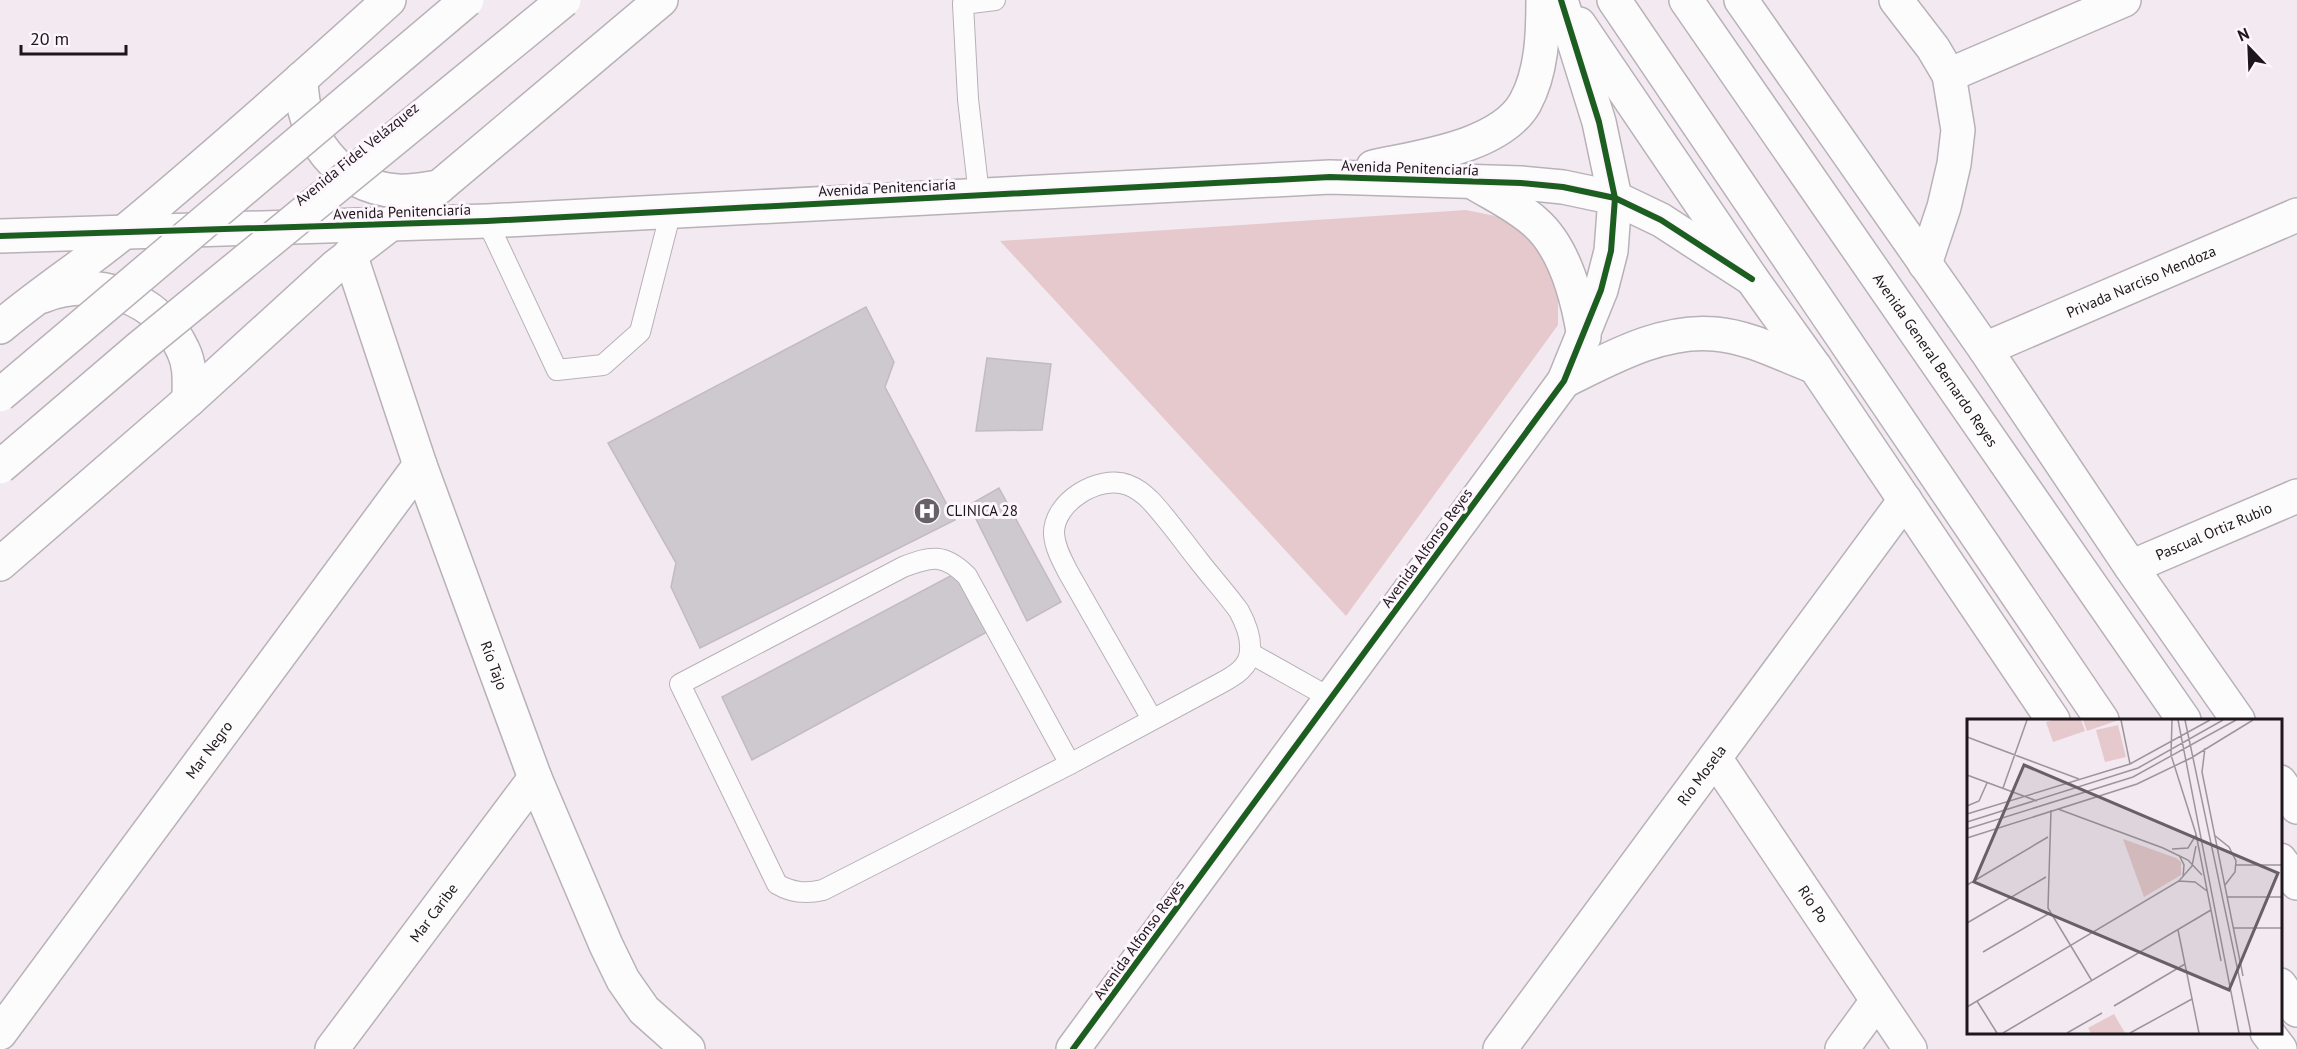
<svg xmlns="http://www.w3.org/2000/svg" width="2297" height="1049" font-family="'PT Sans',sans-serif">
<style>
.green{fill:#e6c9cc}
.building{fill:#cec8cf;stroke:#c2bbc2;stroke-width:1.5}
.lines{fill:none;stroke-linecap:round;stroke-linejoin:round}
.lane-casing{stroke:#b8b1b7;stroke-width:22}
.street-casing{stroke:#b8b1b7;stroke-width:36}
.secondary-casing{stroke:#b8b1b7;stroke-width:36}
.primary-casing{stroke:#b8b1b7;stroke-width:36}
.lane{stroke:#fdfcfd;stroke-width:20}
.street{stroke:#fdfcfd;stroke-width:33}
.secondary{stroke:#fdfcfd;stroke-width:33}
.primary{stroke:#fdfcfd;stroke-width:33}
.highway-bridge-casing{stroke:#b8b1b7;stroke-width:36;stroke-linecap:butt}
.highway-bridge{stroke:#fdfcfd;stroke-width:33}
.cycleway-casing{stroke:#fdf6fc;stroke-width:10}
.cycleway{stroke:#1b5e20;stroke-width:6}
.labels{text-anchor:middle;stroke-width:6;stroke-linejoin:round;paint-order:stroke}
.street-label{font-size:15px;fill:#1d171c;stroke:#fdf6fc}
.poi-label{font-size:15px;fill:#1d171c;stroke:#fdf6fc;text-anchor:start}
.inset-road{fill:none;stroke:#9d959c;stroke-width:1.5}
.view{fill:#686067;fill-opacity:0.15;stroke:#686067;stroke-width:3}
.inset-edge{fill:none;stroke:#1d171c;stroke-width:3}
</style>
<rect width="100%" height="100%" fill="#f3e9f1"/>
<polygon class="green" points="1466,210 1500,217 1522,230 1540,251 1558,283 1558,325 1346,616 1000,241"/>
<g class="building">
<polygon points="866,307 894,362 885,387 955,520 700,648 671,587 676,563 608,443"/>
<polygon points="987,358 1051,364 1042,430 976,431"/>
<polygon points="999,488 1061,602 1027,621 969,505"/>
<polygon points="956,573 987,632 752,760 722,697"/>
</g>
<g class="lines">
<defs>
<g id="lane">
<polyline points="963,4 968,99 979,195"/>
<polyline points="963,4 995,0"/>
<polyline points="487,221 557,370 603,365 640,332 671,211"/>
<polyline points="1250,653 1332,699"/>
<path d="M 1070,764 L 967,576 C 944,553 931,556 903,567 L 680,684 L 777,884 C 792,893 806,894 823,890 L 1070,764 L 1221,683 C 1234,676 1250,667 1250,650 C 1251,638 1245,622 1239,611 C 1227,594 1212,578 1199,561 C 1183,541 1168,519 1150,500 C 1144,494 1136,488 1128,485 C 1099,474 1053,502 1054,534 C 1055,548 1062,560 1068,572 L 1152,719"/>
</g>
<g id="street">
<polyline points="1896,0 1933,48 1949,75 1958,130 1954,164 1944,207 1925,264"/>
<polyline points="1949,75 2124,0"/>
<path id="s1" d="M 350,254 L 420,465 L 535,778 L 606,945 L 623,980 L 644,1010 L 688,1049"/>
<path id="s2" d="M 1985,349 L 2297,215"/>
<path id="s3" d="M 2131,567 L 2297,496"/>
<path id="s4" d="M 1715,758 L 1910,1049"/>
<path id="s5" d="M 0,1033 L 420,465"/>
<path id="s6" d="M 332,1049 L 535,778"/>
<path id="s7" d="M 1500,1049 L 1905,500"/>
<polyline points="1842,1049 1877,1001"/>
</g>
<g id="secondary">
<polyline points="1741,0 1985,349 2131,567 2238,720"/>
<polyline points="1579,24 1752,279 1815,367 2053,720"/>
<path d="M 301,79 C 302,137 337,186 397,191 C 412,192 425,189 439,187"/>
<path d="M 1373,167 C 1418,157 1500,147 1525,103 C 1542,72 1543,34 1543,0"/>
<path d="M 1476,184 C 1496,196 1517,206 1535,222 C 1565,248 1578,300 1584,337"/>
<polyline points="0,236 487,221 1330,177 1521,183 1563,187 1615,198 1661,220 1752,279"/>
<path d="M 43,296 C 95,275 159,297 183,350 C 191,366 189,383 189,400"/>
<path d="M 0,327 C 40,293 84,265 124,232 C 214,157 302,79 389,0"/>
<path d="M 1564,381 C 1611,358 1662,329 1715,334 C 1750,337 1783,355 1815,367"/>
<polyline points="0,564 189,400 336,266 439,187 661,0"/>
<polyline points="2280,782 2297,807"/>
<polyline points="2267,1032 2280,1049"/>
<polyline points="1073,1049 1564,381 1601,290 1611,251 1615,198 1599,122 1561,0"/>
</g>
<g id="primary">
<polyline points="1614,0 2102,720"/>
<path id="s8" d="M 1686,0 L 2184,720"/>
<polyline points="2280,860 2297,883"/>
<polyline points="2280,985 2297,1010"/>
</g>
</defs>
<use href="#lane" class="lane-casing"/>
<use href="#street" class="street-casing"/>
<use href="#secondary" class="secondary-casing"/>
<use href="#primary" class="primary-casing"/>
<use href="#lane" class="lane"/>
<use href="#street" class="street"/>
<use href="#secondary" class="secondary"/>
<use href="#primary" class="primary"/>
<defs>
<g id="highway-bridge">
<polyline points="0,395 467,0"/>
<polyline points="0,467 139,348 564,0"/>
</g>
</defs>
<use href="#highway-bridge" class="highway-bridge-casing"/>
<use href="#highway-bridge" class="highway-bridge"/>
<defs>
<g id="cycleway">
<polyline points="0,236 487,221 1330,177 1521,183 1563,187 1615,198 1661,220 1752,279"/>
<polyline points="1073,1049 1564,381 1601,290 1611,251 1615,198 1599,122 1561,0"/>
</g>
</defs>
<use href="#cycleway" class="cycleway-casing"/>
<use href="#cycleway" class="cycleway"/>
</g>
<defs>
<symbol id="hospital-disc" viewBox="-11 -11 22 22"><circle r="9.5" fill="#686067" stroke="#fdf6fc"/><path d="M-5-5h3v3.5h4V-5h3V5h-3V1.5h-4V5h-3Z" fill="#fff"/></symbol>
</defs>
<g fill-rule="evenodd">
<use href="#hospital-disc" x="912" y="496" width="30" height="30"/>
</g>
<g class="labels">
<g class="street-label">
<text transform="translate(357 154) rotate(-39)" y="5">Avenida Fidel Velázquez</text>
<text transform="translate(1410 168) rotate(2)" y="5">Avenida Penitenciaría</text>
<text transform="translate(887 188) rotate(-3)" y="5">Avenida Penitenciaría</text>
<text transform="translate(402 212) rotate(-2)" y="5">Avenida Penitenciaría</text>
<text dy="5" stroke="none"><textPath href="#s2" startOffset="170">Privada Narciso Mendoza</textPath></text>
<text dy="5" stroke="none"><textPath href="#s8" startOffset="438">Avenida General Bernardo Reyes</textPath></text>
<text dy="5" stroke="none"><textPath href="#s3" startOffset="90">Pascual Ortiz Rubio</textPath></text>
<text transform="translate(1427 548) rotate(-54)" y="5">Avenida Alfonso Reyes</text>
<text dy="5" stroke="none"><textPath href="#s1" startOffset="436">Río Tajo</textPath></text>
<text dy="5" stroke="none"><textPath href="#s5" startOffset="352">Mar Negro</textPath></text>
<text dy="5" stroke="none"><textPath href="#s7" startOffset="340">Río Mosela</textPath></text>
<text dy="5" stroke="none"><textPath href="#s4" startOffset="176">Río Po</textPath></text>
<text dy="5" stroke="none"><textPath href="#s6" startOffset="170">Mar Caribe</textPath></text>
<text transform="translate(1139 940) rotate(-54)" y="5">Avenida Alfonso Reyes</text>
</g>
<g class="poi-label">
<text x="946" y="516">CLINICA 28</text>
</g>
</g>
<g transform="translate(1967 719)">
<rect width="315" height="315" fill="#f3e9f1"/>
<path d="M 86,1 L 114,1 L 118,12 L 86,23 L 79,3 ZM 116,1 L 152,1 L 120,12 ZM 151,6 L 159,38 L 138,43 L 129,11 ZM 156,120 L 209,139 L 214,143 L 214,156 L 177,178 ZM 147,295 L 158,314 L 124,314 L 121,309 Z" fill="#e6c9cc"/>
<path class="inset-road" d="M 154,1 L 163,45M 205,1 L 204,36 L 229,115 L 254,242M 211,1 L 272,314M 218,1 L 284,314M 0,18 L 112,60M 238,29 L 235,53 L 276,257M 0,56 L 70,82M 36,69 L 60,1M 0,87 L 12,82 L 20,64M 91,90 L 196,129 L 221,141 L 235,156M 84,91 L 81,189 L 125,262M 0,95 L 163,45 L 243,1M 0,103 L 171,49 L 256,1M 0,110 L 166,58 L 269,1M 247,116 L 262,128 L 269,142 L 268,153 L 258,166M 0,119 L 170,65 L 224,39 L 286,1M 205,130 L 221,129 L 229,116M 212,136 L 217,146 L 216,158M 269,146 L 315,146M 212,162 L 228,163 L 240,172M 0,166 L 81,118M 260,178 L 315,178M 0,204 L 79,158M 266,209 L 315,209M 211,211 L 232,314M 16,233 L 83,194M 10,282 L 30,314M 147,287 L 218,245M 0,288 L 212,162 L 225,147 L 229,127M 36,314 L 244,191M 100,314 L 135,294M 163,314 L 225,280"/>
<path class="view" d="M 57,46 L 311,154 L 262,271 L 7,163 Z"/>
<rect width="315" height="315" class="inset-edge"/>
</g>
<g transform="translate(2249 48) rotate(337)" stroke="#fdf6fc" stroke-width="4.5" paint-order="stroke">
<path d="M0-4.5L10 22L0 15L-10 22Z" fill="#1d171c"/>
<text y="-9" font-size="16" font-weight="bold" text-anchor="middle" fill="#1d171c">N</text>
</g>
<path d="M21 45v9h105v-9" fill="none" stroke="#1d171c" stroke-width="3"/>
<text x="30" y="45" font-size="18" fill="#1d171c" stroke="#fdf6fc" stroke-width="4.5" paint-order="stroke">20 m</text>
</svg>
